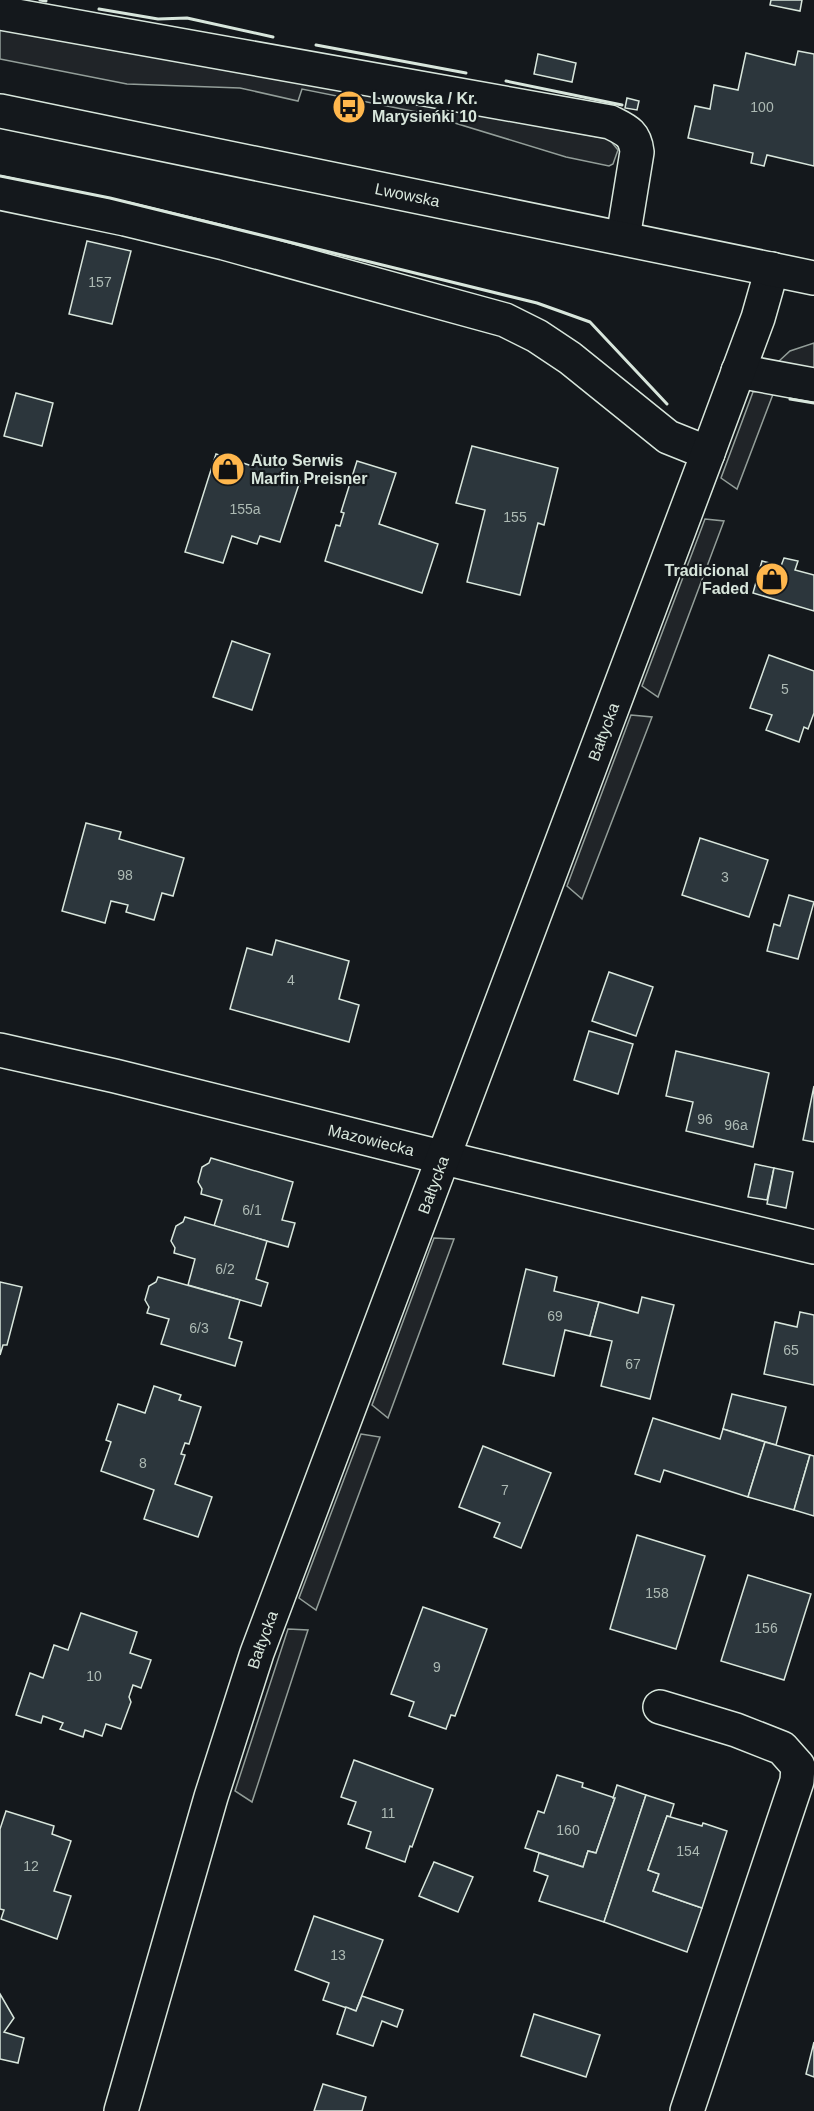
<svg xmlns="http://www.w3.org/2000/svg" width="814" height="2111" font-family="Helvetica,sans-serif">
<style>
.green{fill:#202428;stroke:#939e99;stroke-width:1.5}
.building{fill:#2c363c;stroke:#d8e6dc;stroke-width:1.5}
.lines{fill:none;stroke-linecap:round;stroke-linejoin:round}
.street-casing{stroke:#d8e6dc;stroke-width:36}
.primary-casing{stroke:#d8e6dc;stroke-width:36}
.street{stroke:#14181c;stroke-width:33}
.primary{stroke:#14181c;stroke-width:33}
.wall{stroke:#d8e6dc;stroke-width:3}
.labels{text-anchor:middle;stroke-width:4.5;stroke-linejoin:round;paint-order:stroke}
.number-label{font-size:14px;fill:#adbab4}
.poi-label{font-size:16px;font-weight:bold;fill:#d8e6dc;stroke:#14181c;text-anchor:start}
.street-label{font-size:16px;fill:#d8e6dc;stroke:#14181c}
</style>
<rect width="100%" height="100%" fill="#14181c"/>
<g class="green">
<polygon points="0,27 609,139 618,150 613,164 609,166 566,157 422,113 302,89 298,101 240,88 127,84 0,59"/>
<polygon points="814,343 814,374 784,368 779,361 790,351"/>
<polygon points="775,389 737,489 721,478 753,392"/>
<polygon points="705,519 724,521 658,697 642,686"/>
<polygon points="631,715 652,717 582,899 567,886"/>
<polygon points="434,1238 454,1239 388,1418 372,1405"/>
<polygon points="361,1434 380,1437 316,1610 299,1598"/>
<polygon points="288,1629 308,1630 252,1802 235,1791"/>
</g>
<g class="building">
<polygon points="771,0 802,0 800,11 770,5"/>
<polygon points="798,51 814,54 814,166 767,155 764,166 751,163 753,153 688,138 695,106 710,109 714,85 738,90 746,53 795,65"/>
<polygon points="538,54 576,63 572,82 534,74"/>
<polygon points="627,98 639,101 637,110 625,108"/>
<polygon points="87,241 131,251 112,324 69,314"/>
<polygon points="16,393 53,403 42,446 4,436"/>
<polygon points="472,446 558,468 544,525 538,523 520,595 467,582 485,510 456,503"/>
<polygon points="216,454 252,466 256,454 285,462 281,475 300,481 280,542 260,536 257,544 232,536 223,563 185,552"/>
<polygon points="357,461 396,473 379,524 438,544 422,593 325,561 336,525 340,526 344,513 341,512"/>
<polygon points="784,558 798,561 795,570 814,575 814,611 753,593 762,561 781,566"/>
<polygon points="232,641 270,654 252,710 213,697"/>
<polygon points="769,655 814,671 814,713 808,729 804,727 799,742 766,730 772,715 750,708"/>
<polygon points="86,823 121,832 119,839 184,858 173,896 162,893 154,920 126,912 128,905 111,901 105,923 62,911"/>
<polygon points="700,838 768,860 749,917 682,895"/>
<polygon points="789,895 814,902 798,959 767,951 774,924 780,926"/>
<polygon points="276,940 349,961 339,999 359,1005 349,1042 230,1009 247,948 272,955"/>
<polygon points="609,972 653,987 636,1036 592,1021"/>
<polygon points="589,1031 633,1044 618,1094 574,1080"/>
<polygon points="676,1051 769,1073 753,1147 686,1131 693,1102 666,1096"/>
<polygon points="814,1086 814,1142 803,1140"/>
<polygon points="211,1158 293,1182 282,1220 295,1223 288,1247 214,1226 222,1200 201,1194 202,1189 198,1182 202,1167 209,1163"/>
<polygon points="755,1164 774,1168 767,1200 748,1197"/>
<polygon points="774,1168 793,1172 786,1208 767,1204"/>
<polygon points="185,1217 267,1241 256,1279 268,1283 261,1306 188,1285 195,1259 174,1253 175,1248 171,1241 176,1226 183,1222"/>
<polygon points="526,1269 557,1277 554,1291 599,1302 590,1336 565,1330 554,1376 503,1364"/>
<polygon points="158,1277 240,1300 229,1338 242,1342 235,1366 161,1344 169,1319 147,1313 149,1307 145,1300 149,1286 156,1282"/>
<polygon points="0,1282 22,1287 7,1345 3,1345 0,1355"/>
<polygon points="642,1297 674,1305 650,1399 601,1386 612,1341 590,1336 599,1302 638,1313"/>
<polygon points="800,1312 814,1315 814,1385 764,1374 775,1322 797,1327"/>
<polygon points="154,1386 181,1395 179,1400 201,1407 189,1444 185,1443 181,1454 185,1455 175,1484 212,1497 198,1537 144,1519 154,1490 101,1471 111,1442 106,1440 118,1404 145,1413"/>
<polygon points="732,1394 786,1407 776,1445 723,1429"/>
<polygon points="653,1418 720,1439 723,1429 765,1442 748,1497 664,1470 660,1482 635,1474"/>
<polygon points="765,1442 810,1455 794,1510 748,1497"/>
<polygon points="483,1446 551,1473 521,1548 494,1537 500,1523 459,1507"/>
<polygon points="810,1455 814,1456 814,1516 794,1510"/>
<polygon points="637,1535 705,1556 676,1649 610,1629"/>
<polygon points="748,1575 811,1594 784,1680 721,1661"/>
<polygon points="423,1607 487,1629 455,1716 451,1715 446,1729 409,1716 414,1702 391,1694"/>
<polygon points="81,1613 137,1632 130,1653 151,1660 141,1688 133,1685 129,1697 131,1702 121,1729 106,1724 102,1736 85,1730 83,1737 60,1729 63,1723 43,1716 41,1723 16,1715 30,1673 43,1678 54,1645 68,1650"/>
<polygon points="354,1760 433,1789 412,1847 410,1846 405,1862 366,1848 371,1832 348,1824 356,1802 341,1797"/>
<polygon points="557,1775 583,1783 582,1787 615,1798 596,1853 588,1851 583,1867 525,1848 538,1811 544,1813"/>
<polygon points="617,1785 646,1795 604,1922 539,1901 548,1876 534,1871 539,1853 583,1867 588,1851 596,1853 615,1798 613,1798"/>
<polygon points="646,1795 674,1804 670,1817 667,1816 648,1870 659,1874 653,1891 702,1908 687,1952 604,1922"/>
<polygon points="6,1811 54,1826 52,1834 71,1841 54,1891 71,1896 57,1939 1,1919 4,1910 0,1909 0,1829"/>
<polygon points="667,1816 702,1826 703,1823 727,1831 702,1908 653,1891 659,1874 648,1870"/>
<polygon points="434,1862 473,1877 458,1912 419,1896"/>
<polygon points="314,1916 383,1940 356,2011 323,2000 329,1983 295,1970"/>
<polygon points="0,1994 14,2018 4,2032 24,2038 18,2063 0,2059"/>
<polygon points="362,1996 403,2010 397,2027 382,2021 373,2046 337,2034 346,2007 356,2011"/>
<polygon points="534,2014 600,2035 586,2077 521,2056"/>
<polygon points="814,2042 814,2077 806,2074"/>
<polygon points="323,2084 366,2097 362,2111 314,2111"/>
</g>
<g class="lines">
<defs>
<g id="street">
<path d="M 0,13 L 610,122 C 626,130 635,133 637,152 L 623,238"/>
<polyline points="0,193 125,219 224,243 505,320 537,336 570,358 668,437 708,453"/>
<polyline points="738,371 814,385"/>
<path id="s1" d="M 0,1050 L 115,1076 L 465,1163 L 814,1247"/>
<polyline points="660,1707 736,1730 782,1748 798,1766 797,1781 687,2111"/>
<path id="s2" d="M 121,2111 L 211,1797 L 257,1653 L 708,453 L 758,318 L 772,269"/>
</g>
<g id="primary">
<path id="s3" d="M 0,111 L 814,278"/>
</g>
</defs>
<use href="#street" class="street-casing"/>
<use href="#primary" class="primary-casing"/>
<use href="#street" class="street"/>
<use href="#primary" class="primary"/>
<g class="wall">
<polyline points="40,0 46,1"/>
<polyline points="99,9 158,19 187,18 273,37"/>
<polyline points="316,45 466,73"/>
<polyline points="506,81 622,105"/>
<polyline points="0,176 110,198 537,303 590,322 667,404"/>
<polyline points="790,399 814,403"/>
</g>
</g>
<defs>
<symbol id="bus-disc" viewBox="-11 -11 22 22"><circle r="9.5" fill="#ffb74d" stroke="#14181c"/><path d="M-5-6H5V4H4V6H2V4H-2V6H-4V4H-5ZM-3.5-4V0h7V-4ZM-3.5 1.2v1.5H-2V1.2ZM2 1.2v1.5H3.5V1.2Z" fill="#111"/></symbol>
<symbol id="shop-disc" viewBox="-11 -11 22 22"><circle r="9.5" fill="#ffb74d" stroke="#14181c"/><path d="M-5-2.5h2.3a2.7 3.5 0 0 1 5.4 0H5L5.5 6h-11ZM-1.5-2.5h3a1.5 2.3 0 0 0-3 0Z" fill="#111"/></symbol>
</defs>
<g fill-rule="evenodd">
<use href="#bus-disc" x="330" y="88" width="38" height="38"/>
<use href="#shop-disc" x="209" y="450" width="38" height="38"/>
<use href="#shop-disc" x="753" y="560" width="38" height="38"/>
</g>
<g class="labels">
<g class="number-label">
<text x="762" y="112">100</text>
<text x="100" y="287">157</text>
<text x="245" y="514">155a</text>
<text x="515" y="522">155</text>
<text x="785" y="694">5</text>
<text x="125" y="880">98</text>
<text x="725" y="882">3</text>
<text x="291" y="985">4</text>
<text x="705" y="1124">96</text>
<text x="736" y="1130">96a</text>
<text x="252" y="1215">6/1</text>
<text x="225" y="1274">6/2</text>
<text x="555" y="1321">69</text>
<text x="199" y="1333">6/3</text>
<text x="791" y="1355">65</text>
<text x="633" y="1369">67</text>
<text x="143" y="1468">8</text>
<text x="505" y="1495">7</text>
<text x="657" y="1598">158</text>
<text x="766" y="1633">156</text>
<text x="437" y="1672">9</text>
<text x="94" y="1681">10</text>
<text x="388" y="1818">11</text>
<text x="568" y="1835">160</text>
<text x="688" y="1856">154</text>
<text x="31" y="1871">12</text>
<text x="338" y="1960">13</text>
</g>
<g class="poi-label">
<text x="372" y="104">Lwowska / Kr.<tspan x="372" dy="18">Marysieńki 10</tspan></text>
<text x="251" y="466">Auto Serwis<tspan x="251" dy="18">Marfin Preisner</tspan></text>
<text x="749" y="576" text-anchor="end">Tradicional<tspan x="749" dy="18">Faded</tspan></text>
</g>
<g class="street-label">
<text dy="6" stroke="none"><textPath href="#s3" startOffset="416">Lwowska</textPath></text>
<text dy="6" stroke="none"><textPath href="#s2" startOffset="1462">Bałtycka</textPath></text>
<text dy="6" stroke="none"><textPath href="#s1" startOffset="382">Mazowiecka</textPath></text>
<text dy="6" stroke="none"><textPath href="#s2" startOffset="978">Bałtycka</textPath></text>
<text dy="6" stroke="none"><textPath href="#s2" startOffset="492">Bałtycka</textPath></text>
</g>
</g>
</svg>
